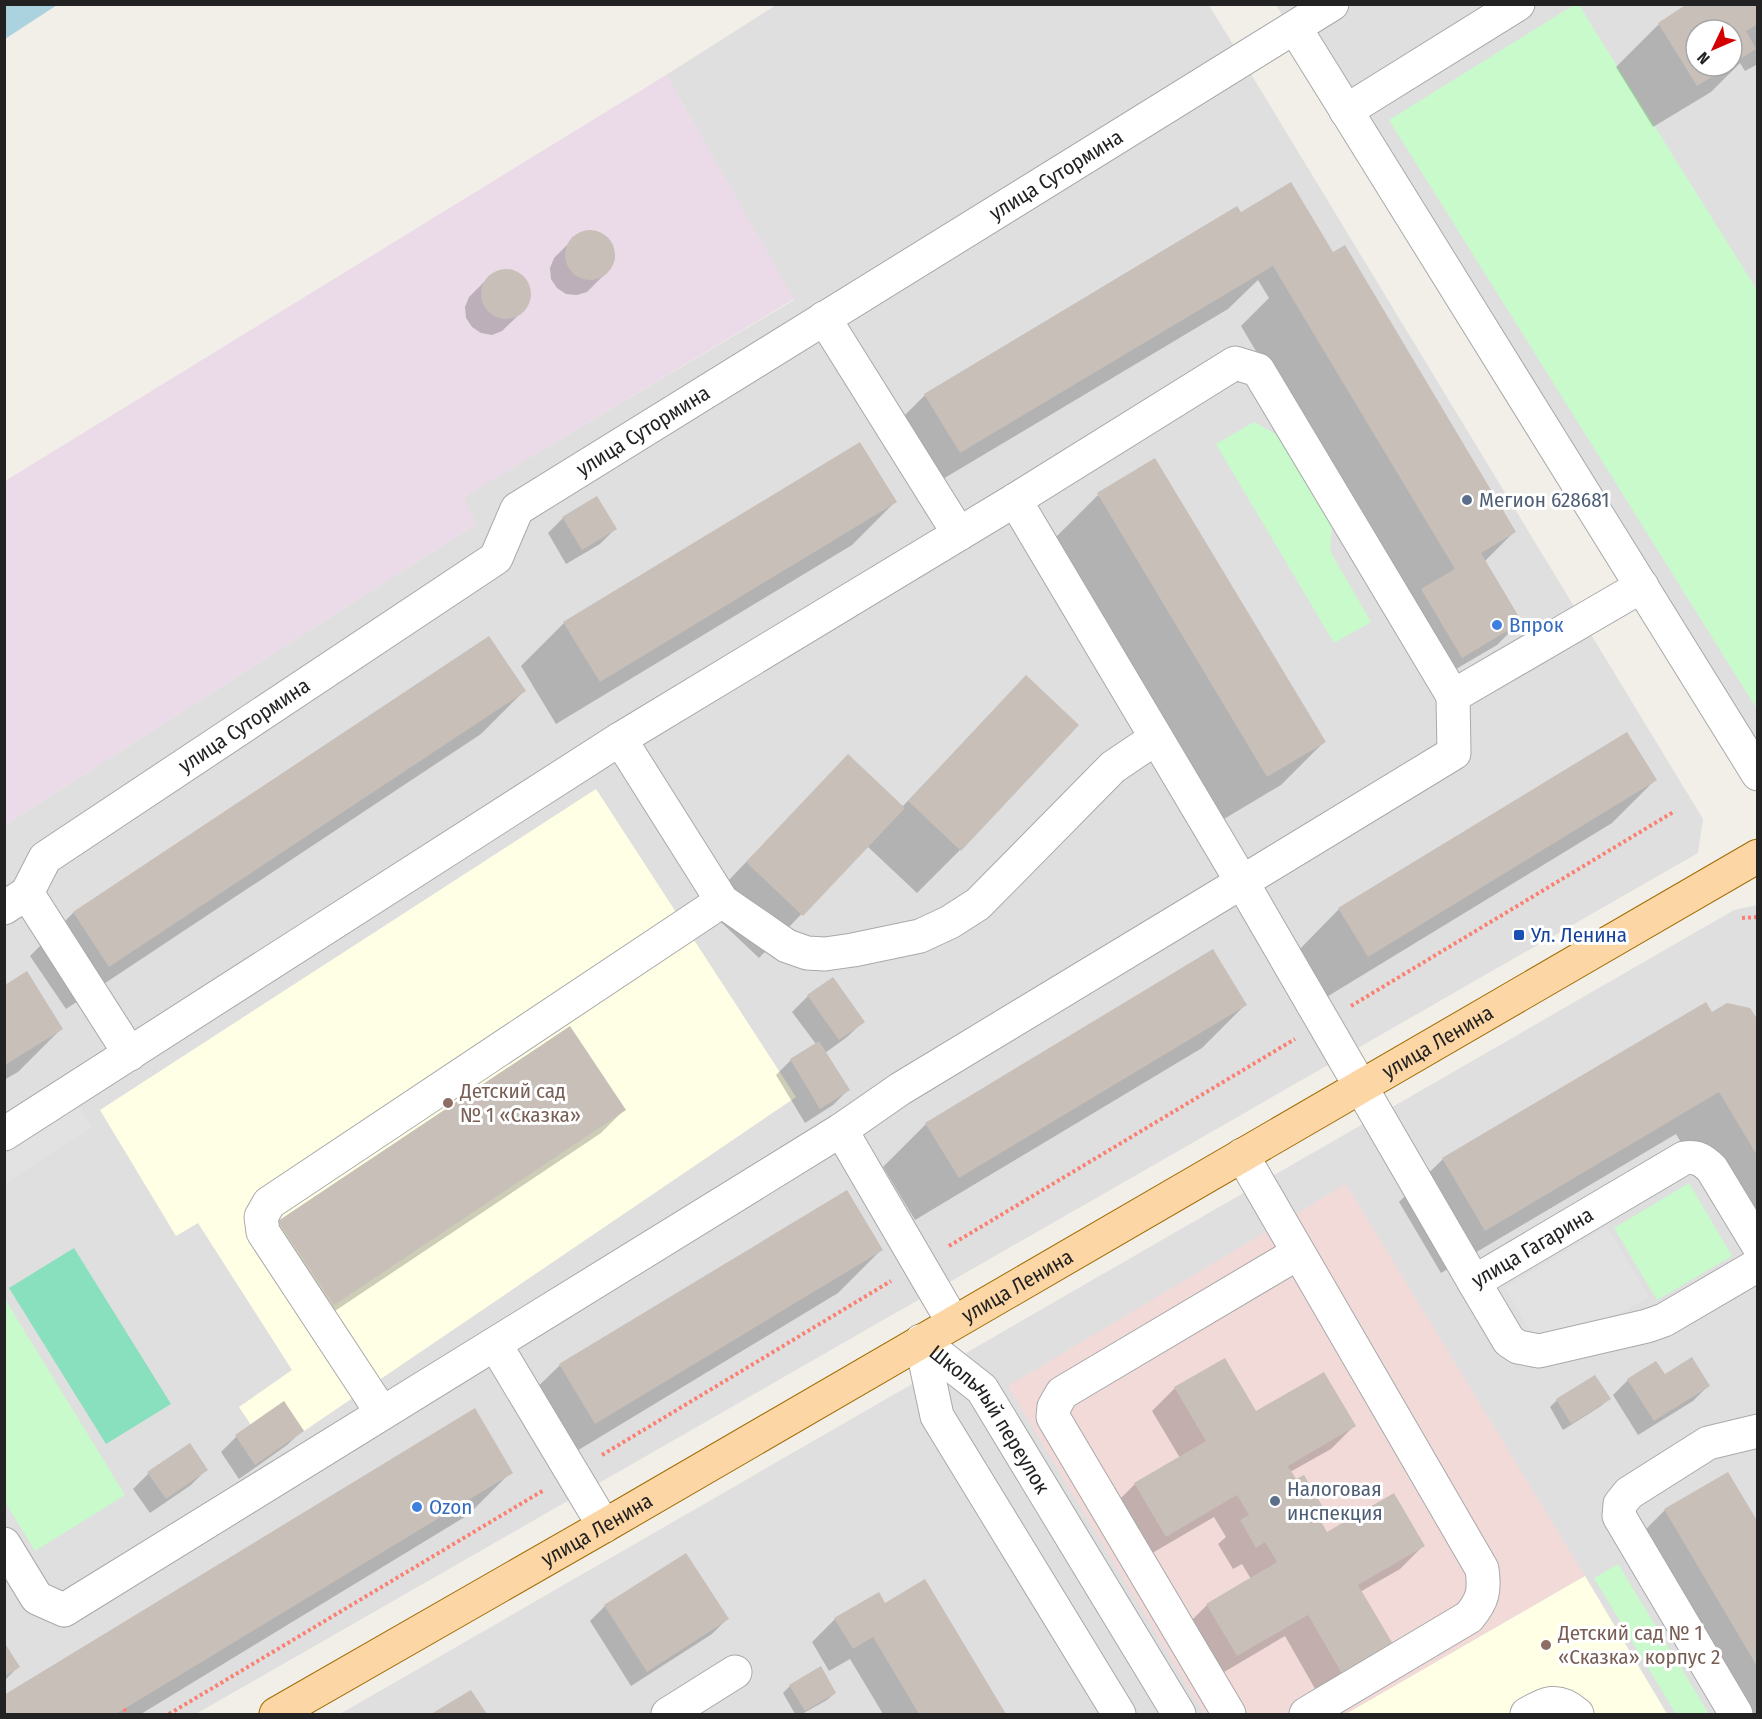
<svg xmlns="http://www.w3.org/2000/svg" width="1762" height="1719" font-family="'Fira Sans Condensed',sans-serif">
<style>
.residential{fill:#e0dfdf;fill-rule:evenodd}
.commercial{fill:#f2dad9}
.industrial{fill:#ebdbe8}
.education{fill:#ffffe5}
.park{fill:#c8facc}
.pitch{fill:#88e0be}
.parking{fill:#e2e2e2}
.water{fill:#aad3df}
.shadow{fill:#0003;fill-rule:evenodd}
.building{fill:#c7bfb8}
.lines{fill:none;stroke-linecap:round;stroke-linejoin:round}
.minor-casing{stroke:#a9a9a9;stroke-width:35}
.major-casing{stroke:#a06b00;stroke-width:35}
.path{stroke:#fa8072;stroke-width:4;stroke-dasharray:3 3;stroke-linecap:butt}
.minor{stroke:#fff;stroke-width:33}
.major{stroke:#fcd6a4;stroke-width:33}
.service-dot{fill:#5c6f8a;stroke:#fff;stroke-width:2}
.shop-dot{fill:#3f7fe0;stroke:#fff;stroke-width:2}
.transit-dot{fill:#1a4fb4;stroke:#fff;stroke-width:2}
.education-dot{fill:#8d6e63;stroke:#fff;stroke-width:2}
.labels{text-anchor:middle;stroke-width:6;stroke-linejoin:round;paint-order:stroke}
.street-label{font-size:21px;fill:#222;stroke:#fff}
.service-label{font-size:21px;fill:#4e5e75;stroke:#fff;text-anchor:start}
.shop-label{font-size:21px;fill:#366cbe;stroke:#fff;text-anchor:start}
.transit-label{font-size:21px;fill:#164399;stroke:#fff;text-anchor:start}
.education-label{font-size:21px;fill:#785e54;stroke:#fff;text-anchor:start}
</style>
<rect width="100%" height="100%" fill="#f2efe9"/>
<g class="residential">
<polygon points="776,5 1209,5 1703,819 1698,853 196,1714 5,1714 5,825 476,524 463,497 794,300 666,75"/>
<path d="M 1276,5 L 1757,5 L 1757,784 ZM 1696,30 L 1732,30 L 1732,66 L 1696,66 Z"/>
<polygon points="1757,905 1757,1714 340,1714 1734,910"/>
</g>
<polygon class="commercial" points="1346,1184 1585,1576 1346,1714 1204,1714 1008,1386"/>
<polygon class="industrial" points="666,75 794,299 464,497 476,524 5,825 5,481"/>
<g class="education">
<polygon points="596,789 796,1097 304,1431 284,1402 251,1425 239,1407 292,1370 198,1223 176,1236 100,1110"/>
<polygon points="1585,1576 1667,1714 1346,1714"/>
</g>
<g class="park">
<polygon points="1574,5 1579,5 1757,290 1757,709 1389,120"/>
<polygon points="1254,422 1279,436 1332,525 1330,551 1371,622 1334,643 1216,444"/>
<polygon points="1689,1183 1732,1256 1657,1300 1614,1228"/>
<polygon points="5,1299 125,1495 35,1551 5,1502"/>
<polygon points="1618,1564 1709,1714 1676,1714 1594,1578"/>
</g>
<polygon class="pitch" points="74,1248 171,1404 106,1444 9,1288"/>
<g class="parking">
<polygon points="78,1105 92,1127 5,1184 5,1153"/>
<polygon points="1607,1227 1649,1297 1608,1320 1533,1335 1505,1288"/>
</g>
<polygon class="water" points="5,4 57,4 57,5 5,39"/>
<g class="shadow">
<path d="M 1758,4 L 1758,64 L 1745,71 L 1740,63 L 1711,92 L 1653,127 L 1616,67 L 1659,24 ZM 1696,30 L 1732,30 L 1732,66 L 1696,66 Z"/>
<polygon points="1240,214 1331,251 1514,532 1484,562 1520,622 1497,645 1439,679 1407,605 1241,326 1269,298 1258,280 1228,309 916,495 882,438 925,395"/>
<polygon points="588,231 599,232 607,238 613,248 615,258 611,268 587,292 577,295 566,294 557,288 551,279 550,268 554,258 578,234"/>
<polygon points="503,270 514,271 523,277 529,287 529,298 526,308 502,331 492,335 481,333 472,327 466,318 465,307 469,297 485,281 493,274"/>
<polygon points="1098,495 1324,742 1281,785 1224,819 1055,538"/>
<polygon points="895,502 852,545 556,724 521,666 564,623"/>
<polygon points="563,518 615,529 600,544 566,564 548,533"/>
<polygon points="488,638 524,691 481,734 66,1009 30,956 73,913"/>
<polygon points="1026,677 960,850 917,893 867,846 759,958 704,906 848,756 902,807"/>
<polygon points="1655,780 1612,823 1325,998 1296,953 1339,909"/>
<polygon points="27,973 61,1029 18,1072 4,1080 4,987"/>
<polygon points="832,979 863,1022 847,1037 825,1053 848,1090 833,1105 805,1123 776,1075 791,1060 816,1044 792,1012 808,996"/>
<polygon points="1705,1004 1712,1014 1758,1023 1758,1273 1676,1134 1441,1273 1399,1202 1443,1159"/>
<polygon points="1245,1005 1202,1048 915,1220 883,1167 926,1124"/>
<polygon points="569,1028 624,1110 601,1133 311,1327 256,1245 279,1222"/>
<polygon points="881,1250 838,1293 552,1466 516,1408 560,1365"/>
<polygon points="1664,1376 1708,1386 1693,1401 1638,1435 1613,1395 1628,1380"/>
<polygon points="1175,1388 1256,1413 1354,1426 1331,1449 1290,1472 1325,1513 1318,1520 1327,1534 1423,1546 1400,1569 1360,1592 1394,1649 1322,1701 1285,1636 1214,1678 1184,1628 1207,1605 1251,1579 1242,1564 1233,1569 1218,1544 1226,1537 1214,1517 1142,1559 1112,1507 1135,1484 1180,1458 1152,1411"/>
<polygon points="1609,1399 1601,1406 1563,1430 1550,1407 1557,1400"/>
<polygon points="284,1403 303,1430 287,1445 239,1479 221,1452 236,1437"/>
<polygon points="206,1470 191,1485 150,1513 133,1489 148,1474"/>
<polygon points="511,1472 468,1515 141,1714 4,1714 4,1697"/>
<polygon points="1665,1510 1758,1525 1758,1714 1749,1714 1642,1533"/>
<polygon points="925,1581 1005,1714 883,1714 850,1659 829,1671 812,1642 835,1619 885,1605"/>
<polygon points="605,1606 727,1619 712,1634 631,1686 590,1621"/>
<polygon points="4,1645 18,1667 4,1681"/>
<polygon points="790,1686 835,1693 827,1700 802,1714 795,1714 783,1693"/>
<polygon points="471,1692 485,1714 434,1714"/>
</g>
<g class="building">
<polygon points="1687,4 1758,4 1758,24 1746,31 1756,49 1732,64 1732,30 1696,30 1696,66 1729,66 1697,86 1658,23"/>
<polygon points="1291,182 1333,252 1345,245 1516,532 1481,553 1522,622 1462,658 1421,589 1455,569 1273,266 960,453 924,394 1237,206 1241,212"/>
<circle cx="590" cy="255" r="25"/>
<circle cx="506" cy="294" r="25"/>
<polygon points="860,442 897,502 600,682 563,622"/>
<polygon points="1155,458 1326,742 1267,777 1097,493"/>
<polygon points="597,496 617,529 582,550 562,517"/>
<polygon points="489,636 526,691 109,967 73,912"/>
<polygon points="1026,675 1079,725 961,851 908,801"/>
<polygon points="1627,732 1657,780 1368,957 1338,908"/>
<polygon points="848,754 905,808 803,916 746,862"/>
<polygon points="1213,949 1247,1005 959,1178 925,1123"/>
<polygon points="27,971 63,1029 5,1065 5,985"/>
<polygon points="833,977 865,1022 839,1040 807,995"/>
<polygon points="1706,1002 1712,1012 1727,1003 1750,1008 1758,1020 1758,1157 1719,1092 1485,1231 1442,1158"/>
<polygon points="570,1026 626,1110 334,1305 278,1221"/>
<polygon points="819,1041 850,1090 820,1109 790,1059"/>
<polygon points="847,1190 883,1250 595,1424 559,1364"/>
<polygon points="1692,1357 1710,1386 1654,1421 1627,1379 1656,1361 1665,1374"/>
<polygon points="1225,1358 1256,1411 1324,1372 1356,1426 1288,1466 1296,1479 1304,1475 1327,1514 1319,1518 1327,1532 1394,1493 1425,1546 1358,1585 1396,1649 1345,1679 1308,1615 1237,1656 1206,1604 1277,1562 1265,1542 1256,1548 1240,1520 1249,1515 1237,1495 1166,1537 1134,1483 1206,1441 1174,1387"/>
<polygon points="1595,1375 1611,1399 1571,1424 1556,1399"/>
<polygon points="284,1401 304,1431 255,1465 235,1435"/>
<polygon points="475,1408 513,1473 116,1714 4,1714 4,1695"/>
<polygon points="190,1443 208,1470 166,1499 147,1472"/>
<polygon points="1728,1472 1758,1522 1758,1668 1664,1509"/>
<polygon points="686,1553 729,1619 647,1672 604,1605"/>
<polygon points="925,1579 1006,1714 919,1714 873,1637 853,1649 834,1618 879,1592 885,1603"/>
<polygon points="4,1642 20,1667 4,1677"/>
<polygon points="821,1666 836,1693 805,1711 789,1685"/>
<polygon points="471,1690 487,1714 431,1714"/>
</g>
<g class="lines">
<defs>
<g id="minor">
<polyline points="1295,28 1758,774"/>
<polyline points="1346,111 1518,4"/>
<polyline points="824,318 959,534"/>
<polyline points="1015,500 1242,882 1454,753 1453,696"/>
<polyline points="620,739 722,901 787,946 807,953 825,954 853,950 920,936 950,922 978,904 1113,767 1156,738"/>
<polyline points="27,893 130,1054"/>
<path id="s1" d="M 4,908 L 27,893 L 45,858 L 496,558 L 517,509 L 1332,4"/>
<polyline points="841,1130 953,1322"/>
<polyline points="4,1134 620,739 1015,500 1235,363 1258,370 1453,696 1642,586"/>
<path d="M 1242,1155 L 1482,1569 C 1485,1591 1483,1600 1469,1617 L 1306,1714"/>
<polyline points="1474,1282 1509,1341 1518,1347 1539,1351 1647,1326 1664,1320 1758,1265"/>
<path id="s2" d="M 921,1341 L 982,1389 L 1179,1714"/>
<polyline points="921,1341 937,1416 1119,1714"/>
<polyline points="495,1344 604,1526"/>
<polyline points="382,1413 263,1232 261,1217 269,1203 722,901"/>
<path id="s3" d="M 4,1544 L 37,1598 L 64,1610 L 841,1130 L 900,1089 L 1242,882 L 1474,1282 L 1684,1158 C 1697,1156 1703,1160 1712,1169 L 1758,1245"/>
<polyline points="668,1714 735,1672"/>
<polyline points="1229,1714 1053,1417 1054,1407 1062,1393 1298,1253"/>
<path d="M 1527,1714 C 1547,1703 1558,1697 1577,1714"/>
<polyline points="1736,1714 1619,1516 1620,1504 1629,1493 1708,1443 1758,1431"/>
</g>
<g id="major">
<path id="s4" d="M 276,1714 L 604,1526 L 1758,856"/>
</g>
</defs>
<use href="#minor" class="minor-casing"/>
<use href="#major" class="major-casing"/>
<g class="path">
<polyline points="1742,918 1758,917"/>
<polyline points="1351,1006 1675,811"/>
<polyline points="949,1246 1295,1039"/>
<polyline points="602,1455 891,1281"/>
<polyline points="124,1709 128,1714"/>
<polyline points="169,1714 544,1490"/>
</g>
<use href="#minor" class="minor"/>
<use href="#major" class="major"/>
</g>
<g class="service-dot">
<circle cx="1467" cy="500" r="6"/>
<circle cx="1275" cy="1501" r="6"/>
</g>
<g class="shop-dot">
<circle cx="1497" cy="625" r="6"/>
<circle cx="417" cy="1507" r="6"/>
</g>
<rect class="transit-dot" x="1513" y="929" width="12" height="12" rx="3"/>
<g class="education-dot">
<circle cx="448" cy="1103" r="6"/>
<circle cx="1546" cy="1645" r="6"/>
</g>
<g class="labels">
<g class="street-label">
<text dy="7" stroke="none"><textPath href="#s1" startOffset="1296">улица Сутормина</textPath></text>
<text dy="7" stroke="none"><textPath href="#s1" startOffset="810">улица Сутормина</textPath></text>
<text dy="7" stroke="none"><textPath href="#s1" startOffset="306">улица Сутормина</textPath></text>
<text dy="7" stroke="none"><textPath href="#s4" startOffset="1342">улица Ленина</textPath></text>
<text dy="7" stroke="none"><textPath href="#s3" startOffset="2008">улица Гагарина</textPath></text>
<text dy="7" stroke="none"><textPath href="#s4" startOffset="856">улица Ленина</textPath></text>
<text dy="7" stroke="none"><textPath href="#s2" startOffset="106">Школьный переулок</textPath></text>
<text dy="7" stroke="none"><textPath href="#s4" startOffset="370">улица Ленина</textPath></text>
</g>
<g class="service-label">
<text x="1479" y="507">Мегион 628681</text>
<text x="1287" y="1496">Налоговая<tspan x="1287" dy="24">инспекция</tspan></text>
</g>
<g class="shop-label">
<text x="1509" y="632">Впрок</text>
<text x="429" y="1514">Ozon</text>
</g>
<g class="transit-label">
<text x="1531" y="942">Ул. Ленина</text>
</g>
<g class="education-label">
<text x="460" y="1098">Детский сад<tspan x="460" dy="24">№ 1 «Сказка»</tspan></text>
<text x="1558" y="1640">Детский сад № 1<tspan x="1558" dy="24">«Сказка» корпус 2</tspan></text>
</g>
</g>
<rect width="1762" height="1719" fill="none" stroke="#222222" stroke-width="12"/>
<g transform="translate(1714 48) rotate(226)"><circle r="28" fill="#ffffff" stroke="#a7a7a7" stroke-width="1.5"/>
<path d="M0-4.5L10 22L0 15L-10 22Z" fill="#d40000"/>
<text y="-9" font-size="16" font-weight="bold" text-anchor="middle" fill="#222222">N</text>
</g>
</svg>
